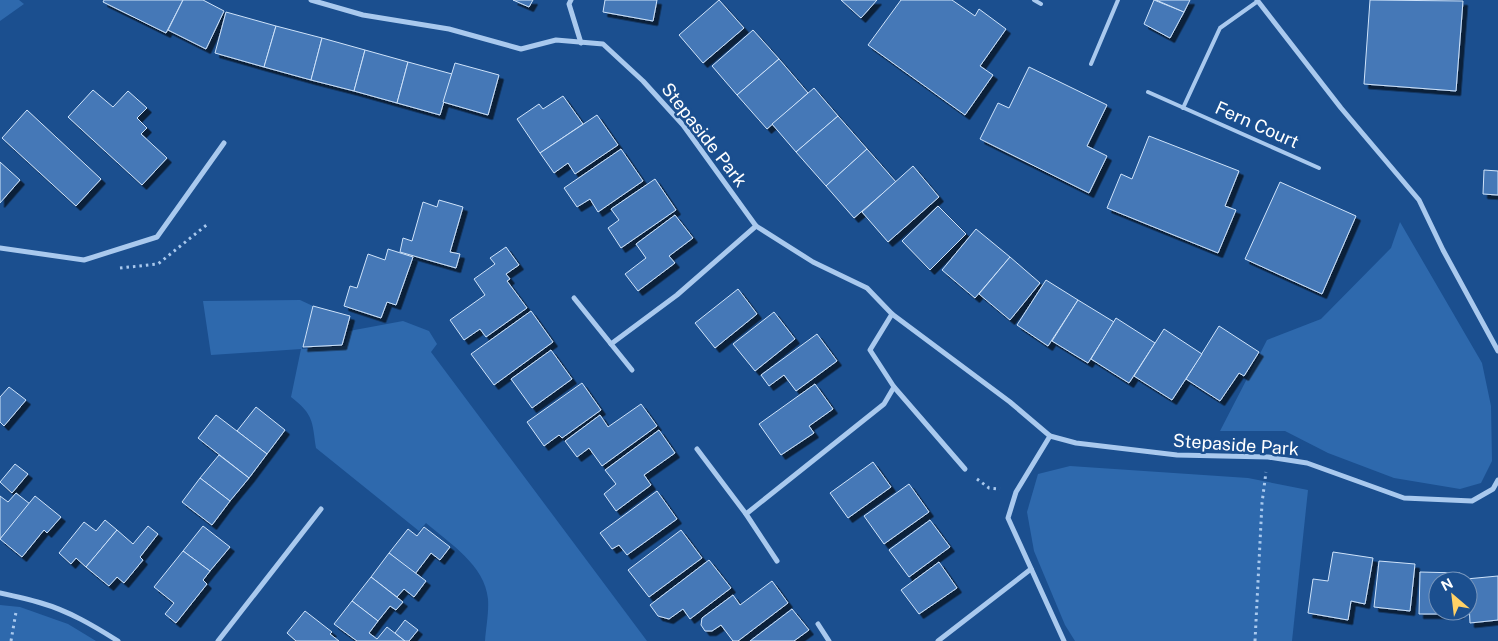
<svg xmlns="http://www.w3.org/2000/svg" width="1498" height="641" font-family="'Public Sans',sans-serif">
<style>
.green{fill:#2e69ad}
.building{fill:#4478b7;stroke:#cfe3fa;filter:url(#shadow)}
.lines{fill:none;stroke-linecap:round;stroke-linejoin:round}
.path{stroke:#a9c9ee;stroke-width:3;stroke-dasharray:2.5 4;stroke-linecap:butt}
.service{stroke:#a9c9ee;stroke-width:4}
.minor{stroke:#a9c9ee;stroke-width:5}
.labels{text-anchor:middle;stroke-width:5;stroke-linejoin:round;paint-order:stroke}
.street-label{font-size:18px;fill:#fff;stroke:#1b4f8f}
</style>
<defs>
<filter id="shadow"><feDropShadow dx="4.5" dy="4.5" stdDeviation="0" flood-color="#0009"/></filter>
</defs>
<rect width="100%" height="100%" fill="#1b4f8f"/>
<g class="green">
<polygon points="0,0 19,0 24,4 0,21"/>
<polygon points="1400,222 1482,363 1491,406 1492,461 1481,483 1460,489 1394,478 1328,453 1285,431 1220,431 1267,340 1321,319 1391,248"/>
<path d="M 300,300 L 313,306 L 302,349 L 345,346 L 349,331 L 403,321 L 429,331 L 437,344 L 431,352 L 647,641 L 485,641 C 486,628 489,612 488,599 C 485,565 449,543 426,523 L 419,531 L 316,448 C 312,421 314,415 291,397 L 301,349 L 211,355 L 203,301 Z"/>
<polygon points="1070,466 1248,478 1308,490 1292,641 1075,641 1065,625 1034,551 1027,512 1038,474"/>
<polygon points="0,605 20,607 68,624 96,641 0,641"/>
</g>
<g class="building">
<polygon points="104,0 183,0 166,33 103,2"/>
<polygon points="183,0 203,0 224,11 206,49 168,30"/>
<polygon points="513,0 533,0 529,7"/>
<polygon points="605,0 657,0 653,21 603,12"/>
<polygon points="719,0 744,28 703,63 679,35"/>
<polygon points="841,0 877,0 861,18"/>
<polygon points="901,0 952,0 975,16 979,9 1006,29 980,66 993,75 965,115 868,45"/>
<polygon points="1154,0 1184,12 1170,38 1144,24"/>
<polygon points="1156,0 1190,0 1184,12"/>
<polygon points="1370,0 1463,1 1456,91 1364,84"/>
<polygon points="226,12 276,26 264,67 215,53"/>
<polygon points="276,26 322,38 311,80 264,67"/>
<polygon points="753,30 779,59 737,95 712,66"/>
<polygon points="322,38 365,50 354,91 311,80"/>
<polygon points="365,50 408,62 397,103 354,91"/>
<polygon points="779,59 808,93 767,129 737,95"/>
<polygon points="408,62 452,74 440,115 397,103"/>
<polygon points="455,63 499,75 488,115 443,102"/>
<polygon points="1029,67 1107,105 1087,146 1107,156 1089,193 980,139 998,103 1009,108"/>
<polygon points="814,88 838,116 796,152 772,124"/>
<polygon points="93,90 113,107 128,91 147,108 137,118 147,128 141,134 167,158 142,185 68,117"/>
<polygon points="563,96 583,124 540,153 517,119 539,104 543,109"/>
<polygon points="27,110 101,179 76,206 2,138"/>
<polygon points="597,115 618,145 575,174 568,163 554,173 540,153"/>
<polygon points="838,116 867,149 826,186 796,152"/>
<polygon points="1149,136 1239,171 1225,206 1236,210 1218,253 1107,208 1121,174 1132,179"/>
<polygon points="621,149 643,181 598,212 590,199 577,207 564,188"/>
<polygon points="867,149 896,182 854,218 826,186"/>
<polygon points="0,162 20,180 0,203"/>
<polygon points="913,166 939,197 888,242 862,212"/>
<polygon points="1484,170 1498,171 1498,195 1483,194"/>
<polygon points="655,179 676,210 621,248 608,228 619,220 611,209"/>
<polygon points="1280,182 1356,216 1322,294 1245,259"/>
<polygon points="439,200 463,207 450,252 460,254 456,268 400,252 403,238 412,241 423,202 437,207"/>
<polygon points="938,206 966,234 930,270 902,241"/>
<polygon points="675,215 693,238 669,256 675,263 638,291 625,274 646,258 636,244"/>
<polygon points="976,229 1010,257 975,298 942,270"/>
<polygon points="506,247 519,265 506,274 510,279 507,281 527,308 486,337 480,329 464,340 450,320 485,295 474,279 495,264 490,258"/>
<polygon points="388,249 413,257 396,305 387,302 381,318 344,306 350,286 357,288 368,254 385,260"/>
<polygon points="1010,257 1040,283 1010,320 979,294"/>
<polygon points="1046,280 1078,300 1048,346 1017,325"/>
<polygon points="738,289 757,314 715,348 695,323"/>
<polygon points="1078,300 1114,322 1088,363 1052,341"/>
<polygon points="313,306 350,316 342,345 303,347"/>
<polygon points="531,311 553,342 494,385 471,354"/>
<polygon points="774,312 795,339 755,371 733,344"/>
<polygon points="1116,318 1155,343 1129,383 1091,359"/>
<polygon points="1219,326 1259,352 1244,376 1239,373 1220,401 1186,379"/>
<polygon points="1164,329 1202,354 1172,400 1134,376"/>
<polygon points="817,334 837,361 796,391 784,375 769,386 761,375"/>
<polygon points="551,350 572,379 532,408 511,379"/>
<polygon points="582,383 601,410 562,438 559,435 544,446 527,422"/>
<polygon points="815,384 833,409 809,426 814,433 781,455 759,424"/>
<polygon points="9,387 26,400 4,426 0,422 0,397"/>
<polygon points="641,404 657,426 602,466 589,448 577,457 565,441 600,415 608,427"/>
<polygon points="256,407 285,430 267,454 237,431"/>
<polygon points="216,415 267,454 249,478 198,438"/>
<polygon points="659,430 675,453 644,475 651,485 616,511 604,494 616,484 605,470"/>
<polygon points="219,455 249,478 230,501 200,478"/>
<polygon points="873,462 891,487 848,518 830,493"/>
<polygon points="15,464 28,474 12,493 0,482"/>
<polygon points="200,478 230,501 212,525 182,502"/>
<polygon points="909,484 929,512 884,544 864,516"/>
<polygon points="657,491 677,519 627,555 619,545 612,549 600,533"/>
<polygon points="16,493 30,504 0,539 0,496 8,502"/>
<polygon points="35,496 61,517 47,533 44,530 22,557 0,539"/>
<polygon points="105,520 117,530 86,567 76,558 71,564 59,553 84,522 96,531"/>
<polygon points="930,520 950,547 909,577 889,550"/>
<polygon points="148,526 158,534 140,557 143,560 124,583 117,577 109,586 86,567 117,530 133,544"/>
<polygon points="203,526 230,547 210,571 183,551"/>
<polygon points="424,527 450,547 440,560 431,553 415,574 389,553 408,529 417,536"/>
<polygon points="681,530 702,558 649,597 628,570"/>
<polygon points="183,551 210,571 203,580 207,584 176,623 165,614 174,603 154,587"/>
<polygon points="1333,552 1373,558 1365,604 1351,601 1348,620 1308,613 1313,579 1328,581"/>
<polygon points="389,553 426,581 414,597 404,589 397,597 371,577"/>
<polygon points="709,560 731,588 690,619 683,609 669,619 658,616 650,605"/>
<polygon points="1379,561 1415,564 1410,611 1374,607"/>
<polygon points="939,562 957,588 919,614 901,590"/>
<polygon points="1420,572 1460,573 1460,581 1438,581 1438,611 1459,611 1459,614 1419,614"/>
<polygon points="1498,576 1498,620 1470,623 1468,581 1466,581 1466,579"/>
<polygon points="371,577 403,602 396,610 390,606 378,621 352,601"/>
<polygon points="772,581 788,603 738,641 733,641 721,625 712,631 705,631 701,625 702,618 733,595 740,605"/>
<polygon points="352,601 378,621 369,633 377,639 387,627 405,641 357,641 334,624"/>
<polygon points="792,609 809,630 794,641 750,641"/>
<polygon points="305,611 332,632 330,634 339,641 296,641 287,633"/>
<polygon points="405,620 418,630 409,641 405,641 395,633"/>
</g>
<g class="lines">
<g class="path">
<polyline points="120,268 158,264 209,223"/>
<polyline points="977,479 989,488 1000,489"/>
<polyline points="11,641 16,612"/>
<polyline points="1255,641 1262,503 1266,472"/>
</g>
<g class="service">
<polyline points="1034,0 1041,4"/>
<polyline points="1091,64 1118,0"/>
<polyline points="1148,92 1319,168"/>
<polyline points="1183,108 1220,28 1258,1"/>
</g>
<g class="minor">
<polyline points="311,0 363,15 449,29 521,49 556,40 603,44 643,81 683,125 756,226 813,262 867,288 892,314 1010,402 1050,436 1076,443 1177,455 1268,457 1307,463 1404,498 1472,501 1493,489 1498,480"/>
<polyline points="571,0 569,4 581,43"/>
<polyline points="1257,0 1341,108 1419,200 1443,250 1498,351"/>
<polyline points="0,248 84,260 157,237 224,143"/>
<polyline points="574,298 632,370"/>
<polyline points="611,344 677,295 756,226"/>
<polyline points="894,387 965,469"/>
<polyline points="1050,436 1016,492 1008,518 1064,641"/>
<polyline points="697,449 746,514 777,561"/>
<polyline points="746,514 884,404 894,387 870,350 892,314"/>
<path d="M 0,593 C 14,596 28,599 41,603 C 69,611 94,626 118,641"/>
<polyline points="818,624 829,641"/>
<polyline points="218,641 321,509"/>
<polyline points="938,641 1031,569"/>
</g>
</g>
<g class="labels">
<g class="street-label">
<text transform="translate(1257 125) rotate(24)" y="6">Fern Court</text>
<text transform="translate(704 135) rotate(52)" y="6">Stepaside Park</text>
<text transform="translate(1236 445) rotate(4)" y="6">Stepaside Park</text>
</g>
</g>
<g transform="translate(1453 596) rotate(332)"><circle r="24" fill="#1b4f8f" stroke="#7695bc"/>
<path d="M0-4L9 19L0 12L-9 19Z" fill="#ffd166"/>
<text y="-8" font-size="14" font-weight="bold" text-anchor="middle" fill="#ffffff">N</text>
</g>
</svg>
